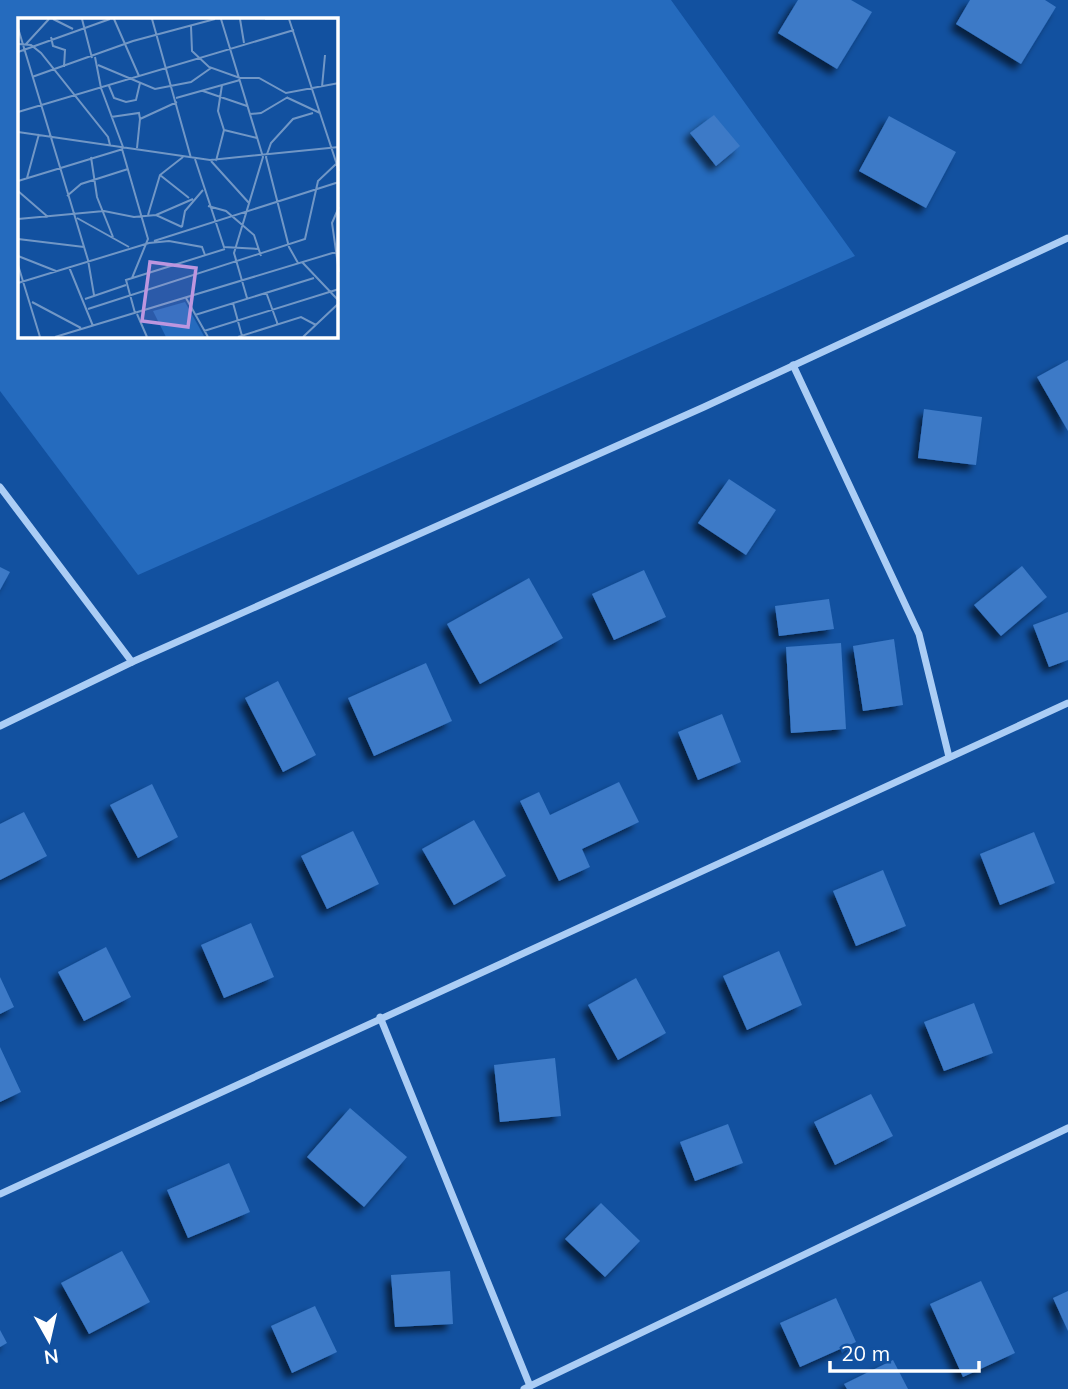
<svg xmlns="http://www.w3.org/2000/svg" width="1068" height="1389" font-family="Mulish,sans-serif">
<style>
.green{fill:#256bbe;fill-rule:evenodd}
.building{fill:#3c7ac7;filter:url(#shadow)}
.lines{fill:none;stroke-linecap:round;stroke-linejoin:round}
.street{stroke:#abcdf5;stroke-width:7}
.inset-road{fill:none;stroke:#7197c6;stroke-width:2}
.view{fill:#bd96df;fill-opacity:0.15;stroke:#bd96df;stroke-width:3.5}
.inset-edge{fill:none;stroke:#fff;stroke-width:3.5}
</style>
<defs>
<filter id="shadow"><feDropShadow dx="-6" dy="6" stdDeviation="3.5" flood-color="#0009"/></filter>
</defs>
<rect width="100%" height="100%" fill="#1251a0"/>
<path class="green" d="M 0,0 L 671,0 L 855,256 L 138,575 L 0,391 ZM 19,19 L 336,19 L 336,336 L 19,336 Z"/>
<g class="building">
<polygon points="798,0 851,0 872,12 837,69 778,33"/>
<polygon points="970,0 1045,0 1056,7 1021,64 956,24"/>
<polygon points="714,115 740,146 716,166 690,133"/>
<polygon points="889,116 956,152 926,208 859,171"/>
<polygon points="1068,360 1068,431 1037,377"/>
<polygon points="924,409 982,417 976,465 918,458"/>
<polygon points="729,479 776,510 746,555 698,523"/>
<polygon points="1022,566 1047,597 1001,636 974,605"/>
<polygon points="0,567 10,572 0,590"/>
<polygon points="644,570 666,617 614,640 592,594"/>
<polygon points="529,578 563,638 480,684 447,624"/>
<polygon points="829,599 834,629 779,636 775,606"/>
<polygon points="1068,612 1068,660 1049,667 1033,625"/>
<polygon points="894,639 903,705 863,711 853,646"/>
<polygon points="841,643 846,729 791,733 786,647"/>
<polygon points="426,663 452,721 374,756 348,698"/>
<polygon points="278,681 316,755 283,772 245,698"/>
<polygon points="722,714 741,762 698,780 678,732"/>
<polygon points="619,782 639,822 582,849 590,867 559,881 520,801 539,792 550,815"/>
<polygon points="152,784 178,837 138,858 110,805"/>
<polygon points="24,812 47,856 0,880 0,824"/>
<polygon points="474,820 506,876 454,905 422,849"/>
<polygon points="353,831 379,884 327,909 301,856"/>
<polygon points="1034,832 1055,883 1000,905 980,854"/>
<polygon points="883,870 906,926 856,946 833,891"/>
<polygon points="251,923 274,977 224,998 201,945"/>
<polygon points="106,947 131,997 84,1021 58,972"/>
<polygon points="779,951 802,1005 747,1030 723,976"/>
<polygon points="0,977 14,1007 0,1014"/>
<polygon points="636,978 666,1033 618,1060 588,1005"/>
<polygon points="974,1003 993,1053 944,1071 924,1022"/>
<polygon points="0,1047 21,1092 0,1102"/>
<polygon points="555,1058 561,1116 500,1122 494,1065"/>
<polygon points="871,1094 893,1136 835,1165 814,1122"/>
<polygon points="350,1108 407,1157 364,1207 307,1157"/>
<polygon points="728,1124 743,1163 695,1181 680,1142"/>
<polygon points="229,1163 250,1212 188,1238 167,1190"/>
<polygon points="601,1203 640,1241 605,1277 565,1239"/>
<polygon points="122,1251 150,1302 89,1334 61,1283"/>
<polygon points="450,1271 453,1324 395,1327 391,1275"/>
<polygon points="981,1281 1015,1353 963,1377 930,1304"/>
<polygon points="1068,1291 1068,1331 1053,1298"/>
<polygon points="836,1298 856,1342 800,1367 780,1323"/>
<polygon points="315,1306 337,1352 292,1373 271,1326"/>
<polygon points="0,1330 7,1343 0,1347"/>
<polygon points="893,1360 908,1389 847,1389 844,1384"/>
</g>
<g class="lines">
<g class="street">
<polyline points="793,365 919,634 949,757"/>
<polyline points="0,487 132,662"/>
<polyline points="0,726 132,662 704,407 1068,238"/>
<polyline points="380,1017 530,1386"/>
<polyline points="0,1194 1068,703"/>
<polyline points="524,1389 1068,1128"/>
</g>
</g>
<g transform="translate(18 18)">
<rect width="320" height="320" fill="#1251a0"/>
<path d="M 167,284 L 186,318 L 148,319 L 135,293 Z" fill="#256bbe"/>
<path class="inset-road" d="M 35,1 L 55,11M 64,1 L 74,40M 96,1 L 121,58M 134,1 L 173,140M 203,1 L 245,139 L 216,235 L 229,280M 222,1 L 226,25M 247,1 L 272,1M 271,1 L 321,153M 173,8 L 174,33 L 191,49 L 222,60 L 241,60 L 268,75 L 321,65M 0,10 L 70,242 L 76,277M 33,19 L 35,28 L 47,32 L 46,49M 0,26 L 13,27 L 23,35 L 90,119 L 92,127M 8,26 L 31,1M 0,34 L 92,1M 77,39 L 83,70 L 105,129M 80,47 L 137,71 L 173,64 L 193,50M 14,59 L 115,23 L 197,1M 204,67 L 200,93 L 206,112M 91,68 L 96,80 L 108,84 L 118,82 L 122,65M 304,69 L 307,37M 185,73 L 229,88M 158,80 L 222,62M 270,80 L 302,95M 0,94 L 276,12M 232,96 L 243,95 L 270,79M 93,99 L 121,95 L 122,101M 122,101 L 159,84M 0,114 L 192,142 L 321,129M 119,130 L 122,101M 104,131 L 130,221 L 114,260M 73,139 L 79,179 L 95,219M 177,141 L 206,229 L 241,231M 193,143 L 231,185M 198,143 L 206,112 L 239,120M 142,157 L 171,180M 9,160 L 21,116M 0,163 L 105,131M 0,173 L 30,199M 49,178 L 63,166 L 110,151M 190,188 L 208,193 L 236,217 L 243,238M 321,189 L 314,205 L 321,254M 130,197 L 142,157 L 165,139M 138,197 L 175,181M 59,200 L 111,229M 0,201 L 86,193 L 116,199 L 138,197 L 164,209M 164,209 L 167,193 L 185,172M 0,221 L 66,229M 136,223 L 321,164M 0,238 L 38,253M 284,244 L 321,283M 280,245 L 271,229 L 248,139 L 253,125 L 275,101 L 295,95M 0,247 L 22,319M 51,249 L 75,308M 0,265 L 131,225 L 151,223 L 184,229 L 187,237M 248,274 L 260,307M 168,280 L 190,319M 67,281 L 108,267M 14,284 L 63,310M 215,285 L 224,318M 70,291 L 287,221 L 300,163 L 318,146M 117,295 L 108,262 L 207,231M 119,296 L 129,319M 177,297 L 296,260M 186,313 L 321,271M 37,319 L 321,233M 220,319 L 283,299 L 298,307M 285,319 L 321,285"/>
<path class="view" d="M 132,244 L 178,250 L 170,309 L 124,303 Z"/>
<rect width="320" height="320" class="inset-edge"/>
</g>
<g transform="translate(49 1340) rotate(172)" stroke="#1251a0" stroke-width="5" paint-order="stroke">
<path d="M0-5L12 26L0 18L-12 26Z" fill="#ffffff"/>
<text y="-10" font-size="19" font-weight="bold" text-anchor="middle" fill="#ffffff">N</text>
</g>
<path d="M830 1361v10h149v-10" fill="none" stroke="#ffffff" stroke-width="3.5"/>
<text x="841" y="1361" font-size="21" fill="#ffffff" stroke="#1251a0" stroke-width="5" paint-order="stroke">20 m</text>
</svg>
